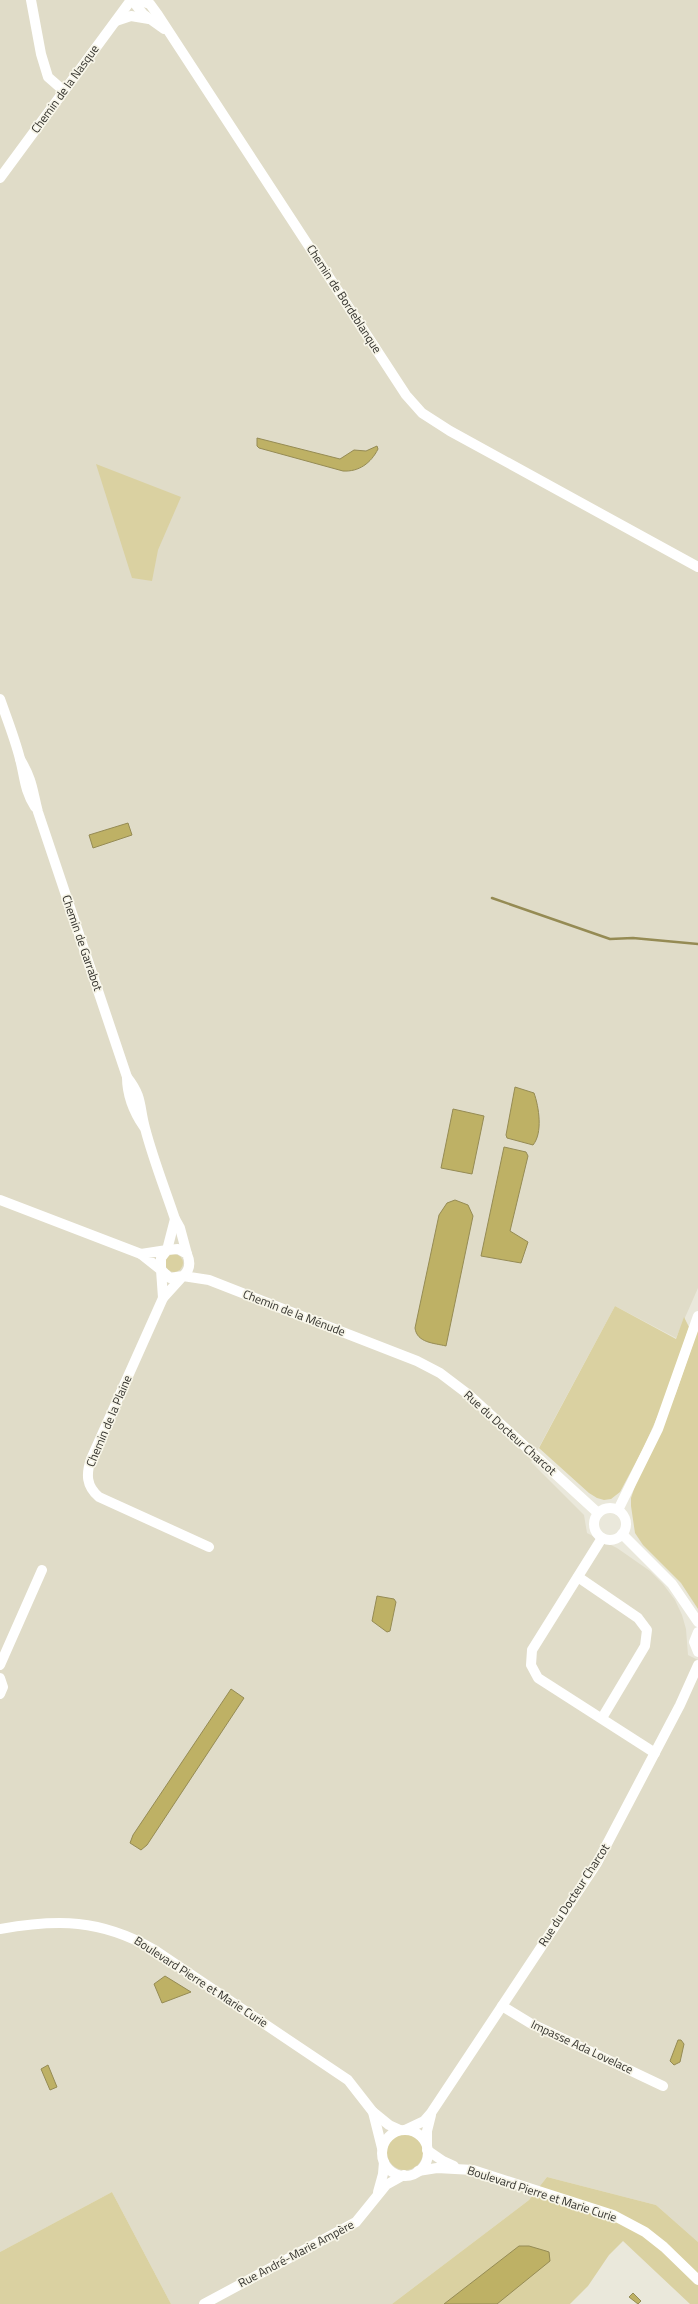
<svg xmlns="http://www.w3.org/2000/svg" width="698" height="2304" font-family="'Titillium Web',sans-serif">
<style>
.built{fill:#e0dcc8}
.green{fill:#dad1a1}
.water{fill:#beb165;stroke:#958b54}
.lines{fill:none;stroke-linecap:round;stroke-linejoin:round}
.stream{stroke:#958b54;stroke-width:2.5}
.minor{stroke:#fff;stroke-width:10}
.labels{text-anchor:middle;stroke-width:3.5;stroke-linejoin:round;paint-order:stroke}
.street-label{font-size:12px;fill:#34332e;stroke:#f7f5e8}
</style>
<rect width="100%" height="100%" fill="#eae8db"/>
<polygon class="built" points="0,0 698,0 698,1288 676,1338 615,1306 531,1462 584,1515 587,1533 617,1548 650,1571 663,1584 675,1600 682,1615 686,1629 688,1655 698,1660 698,2242 656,2205 547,2177 529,2200 392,2304 171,2304 112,2192 0,2252"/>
<g class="green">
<polygon points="96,464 181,497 158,550 152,581 132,578"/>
<circle cx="174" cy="1263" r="9"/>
<polygon points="615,1306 676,1339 684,1317 689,1327 664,1402 643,1449 620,1492 611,1499 604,1500 597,1498 589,1493 539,1448"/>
<polygon points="698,1329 698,1609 681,1583 643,1545 635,1533 631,1506 631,1498 636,1483 655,1444 676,1393"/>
<circle cx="405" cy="2152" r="18"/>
<polygon points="547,2177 656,2205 698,2242 698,2304 690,2304 623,2241 609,2255 588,2286 570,2304 392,2304 529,2200"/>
<polygon points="112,2192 171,2304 0,2304 0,2252"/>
</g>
<g class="water">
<path d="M 257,438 L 340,459 L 354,450 L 366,451 L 377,446 L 378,449 C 371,463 359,472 343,471 L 259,448 L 257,446 Z"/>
<polygon points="128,823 132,835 93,848 89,835"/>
<path d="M 515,1087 L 534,1093 C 539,1107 543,1133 533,1145 L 507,1138 L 506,1135 Z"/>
<polygon points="453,1109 484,1116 472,1174 441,1168"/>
<polygon points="504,1147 526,1152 528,1156 510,1231 528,1242 521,1263 481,1256"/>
<path d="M 455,1200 L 468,1205 L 473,1216 L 446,1346 C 434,1343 417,1343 415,1328 L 439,1215 L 447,1203 Z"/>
<polygon points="377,1596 394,1599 396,1602 390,1631 387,1632 372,1621"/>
<polygon points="231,1689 244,1698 147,1845 141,1850 130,1843 133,1835"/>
<polygon points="165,1976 191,1992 162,2003 154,1984"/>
<polygon points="678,2040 681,2040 684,2044 680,2062 674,2065 670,2061"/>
<polygon points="48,2065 57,2087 50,2090 41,2069"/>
<polygon points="519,2246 529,2246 546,2251 549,2252 550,2261 497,2304 444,2304"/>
<polygon points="633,2293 641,2301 638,2304 629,2297"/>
</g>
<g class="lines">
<polyline class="stream" points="492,898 610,939 633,938 698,944"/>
<g class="minor">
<polyline points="31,0 41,54 48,77 64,91"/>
<polyline points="132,0 143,14 164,29"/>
<polyline points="137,0 150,4 158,15 406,395 422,413 450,431 698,567"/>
<polyline points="116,21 131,16 149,19"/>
<polyline points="0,178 131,0"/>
<path d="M 0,699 C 7,719 15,739 20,759 C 25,778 24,789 35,807"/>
<path d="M 20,759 C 33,781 32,789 38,812 L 127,1077 C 127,1096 133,1111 144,1127"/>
<path d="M 127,1077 C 143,1097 139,1107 145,1128 C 153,1159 165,1189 175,1219 L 180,1228 L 187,1254"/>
<polyline points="0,1200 141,1254"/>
<path d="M 167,1250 L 141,1254 L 161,1270 L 163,1298 L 183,1276 C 190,1270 191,1263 187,1254 L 178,1249 L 167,1250 L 161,1258 L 161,1270 L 170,1278 L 183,1276 L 209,1280 L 417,1361 L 440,1373 L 469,1395 L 598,1513"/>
<polyline points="167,1250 175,1219"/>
<path d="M 163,1298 L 91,1459 C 86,1474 86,1486 99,1497 L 209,1547"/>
<circle cx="610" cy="1524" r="16"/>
<polyline points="618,1510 658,1429 698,1316"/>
<polyline points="622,1534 672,1584 698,1622"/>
<polyline points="602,1538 532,1650 531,1665 538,1678 655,1753"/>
<polyline points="578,1577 638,1618 647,1630 645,1646 602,1718"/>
<polyline points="698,1632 694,1642 698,1652"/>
<polyline points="0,1665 42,1570"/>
<polyline points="0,1678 3,1687 0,1694"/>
<path d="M 0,1929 C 58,1919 100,1919 153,1949 L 348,2080 L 373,2112 L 382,2148"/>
<polyline points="502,2006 530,2023 663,2086"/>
<polyline points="373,2112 389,2125 400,2130"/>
<polyline points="405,2130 424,2121 431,2113 597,1863 680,1705 698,1665"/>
<circle cx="405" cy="2153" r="23"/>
<polyline points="427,2146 427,2131 431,2115"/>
<polyline points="427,2150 443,2161 454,2166"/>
<polyline points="418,2171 437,2168 473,2170 613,2215 645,2232 664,2247 698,2280"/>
<polyline points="378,2192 383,2174 384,2162"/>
<polyline points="204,2304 356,2222 386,2185 404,2175"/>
</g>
</g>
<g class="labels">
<g class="street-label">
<text transform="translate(65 89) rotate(-54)" y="4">Chemin de la Nasque</text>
<text transform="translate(344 299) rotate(57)" y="4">Chemin de Bordeblanque</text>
<text transform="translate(82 943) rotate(71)" y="4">Chemin de Garrabot</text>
<text transform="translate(294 1313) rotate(21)" y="4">Chemin de la Ménude</text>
<text transform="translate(109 1421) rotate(-67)" y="4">Chemin de la Plaine</text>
<text transform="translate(510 1433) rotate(42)" y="4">Rue du Docteur Charcot</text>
<text transform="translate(574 1895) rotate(-57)" y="4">Rue du Docteur Charcot</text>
<text transform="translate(201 1982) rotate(33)" y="4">Boulevard Pierre et Marie Curie</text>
<text transform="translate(582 2047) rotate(25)" y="4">Impasse Ada Lovelace</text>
<text transform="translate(542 2194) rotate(18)" y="4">Boulevard Pierre et Marie Curie</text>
<text transform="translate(296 2254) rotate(-28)" y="4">Rue André-Marie Ampère</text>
</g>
</g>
</svg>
